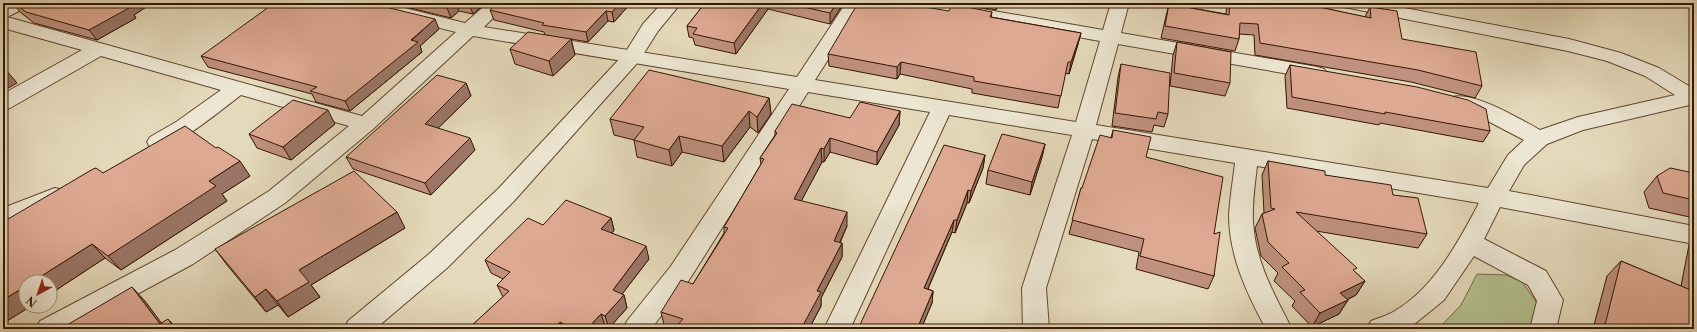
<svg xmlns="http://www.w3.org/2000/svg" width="1697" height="332" font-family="'Libre Caslon Text',serif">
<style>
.green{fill:#b3bf90;stroke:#746a49}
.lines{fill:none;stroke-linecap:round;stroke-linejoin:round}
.minor-casing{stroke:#604730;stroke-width:2}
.tertiary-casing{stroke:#604730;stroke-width:2}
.minor{fill:#ede6d2;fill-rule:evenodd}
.tertiary{fill:#ede6d2;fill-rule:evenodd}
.wall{fill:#bf917e;stroke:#341602}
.shaded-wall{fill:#9b7667;stroke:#341602}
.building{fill:#dea993;stroke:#341602}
</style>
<rect width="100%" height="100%" fill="#e4d9ba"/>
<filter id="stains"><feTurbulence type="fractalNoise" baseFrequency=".005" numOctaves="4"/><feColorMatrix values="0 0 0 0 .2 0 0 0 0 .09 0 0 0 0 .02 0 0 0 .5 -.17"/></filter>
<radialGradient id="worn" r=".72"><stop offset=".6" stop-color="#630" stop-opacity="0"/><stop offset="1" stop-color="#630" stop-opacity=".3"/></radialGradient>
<polygon class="green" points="1477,274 1506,275 1522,282 1541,308 1535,329 1438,329 1461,305"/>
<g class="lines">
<defs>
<g id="minor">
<path d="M 8,3 L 30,3 L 27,7 L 7,17 L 362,116 L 456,32 L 356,7 L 353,3 L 384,3 L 465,23 L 488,3 L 508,3 L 484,27 L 797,77 L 846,3 L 864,3 L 815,80 L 1076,122 L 1100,41 L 916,8 L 910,7 L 907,3 L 948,3 L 1103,30 L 1111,3 L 1129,3 L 1121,33 L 1317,67 L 1324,69 L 1327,73 L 1324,77 L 1317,79 L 1118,44 L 1096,125 L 1488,188 L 1508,155 L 1524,140 L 1482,118 L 1452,107 L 1449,102 L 1452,97 C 1474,91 1520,119 1540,130 L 1578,117 L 1675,95 L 1645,76 L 1607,61 L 1568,51 L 1349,8 L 1343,7 L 1340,3 L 1378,3 L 1569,39 L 1621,53 L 1659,68 L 1694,89 L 1694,104 L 1583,130 L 1547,144 L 1524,165 L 1509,191 L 1694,226 L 1694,244 L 1500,207 L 1484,239 L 1546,271 L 1563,300 L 1556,329 L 1530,329 L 1537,301 L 1528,285 L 1474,256 L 1444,300 L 1412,326 L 1406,329 L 1367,329 L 1371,321 C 1378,318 1386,316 1393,312 C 1433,290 1459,241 1479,203 L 1257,166 C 1255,184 1252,203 1253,221 C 1255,261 1274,294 1292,329 L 1266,329 C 1247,294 1229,256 1229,215 C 1230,197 1233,180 1235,163 L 1092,139 L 1046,288 L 1049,329 L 1023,329 L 1022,288 L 1072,135 L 949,115 L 850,329 L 824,329 L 930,112 L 808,92 L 689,280 L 651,329 L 623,329 L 627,321 L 671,266 L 789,89 L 473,36 L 373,129 L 285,203 L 193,264 L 72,329 L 36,329 L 40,321 L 175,250 L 269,191 L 349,126 L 241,95 C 225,107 176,147 160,149 C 156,149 153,148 150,147 L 147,142 L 150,137 L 176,122 L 221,90 L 101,56 L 10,108 L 3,110 L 3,94 L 82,50 L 3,28 L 3,6 Z"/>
<polygon points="55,188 63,190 66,196 63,202 3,226 3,208"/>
</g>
<polygon id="tertiary" points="662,3 681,3 658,31 639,61 514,201 447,268 375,329 344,329 348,321 429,254 498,189 625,53 643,24"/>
</defs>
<use href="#minor" class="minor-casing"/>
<use href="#tertiary" class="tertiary-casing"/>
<use href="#minor" class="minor"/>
<use href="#tertiary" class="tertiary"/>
</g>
<g class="wall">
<polygon points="13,3 152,3 134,15 136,18 97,40 34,23 20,12"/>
<polygon points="390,3 486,3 473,14 459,11 451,18"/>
<polygon points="631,3 614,22 608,21 588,42 571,39 575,55 553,76 515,64 510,49 545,35 544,32 494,20 490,10"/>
<polygon points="705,3 844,3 830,24 768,9 736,54 695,45 693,38 689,37 687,26"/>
<polygon points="956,3 999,3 996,10"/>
<polygon points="1227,3 1300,3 1365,17 1370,7 1402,39 1482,86 1475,98 1411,82 1255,55 1254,35 1239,34 1239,39 1235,51 1161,38 1166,16 1169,4 1226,14"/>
<polygon points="949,11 992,12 991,17 1081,33 1078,44 1069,74 1065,73 1058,108 972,93 972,89 900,74 897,79 829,66 828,54"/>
<polygon points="439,29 420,46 422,52 350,111 316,102 312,94 208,67 201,56"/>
<polygon points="1177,42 1230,83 1225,96 1170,86 1173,55"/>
<polygon points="1121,64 1168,114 1164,127 1154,125 1152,132 1112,126 1118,77"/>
<polygon points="1290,65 1490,131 1483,142 1380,123 1379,125 1287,108 1285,76"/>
<polygon points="466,83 471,96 438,128 475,150 431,195 353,169 346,157"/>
<polygon points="769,98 771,114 758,133 750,127 724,162 682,152 672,166 637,157 634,140 614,135 610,119"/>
<polygon points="900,111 899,125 877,165 830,152 824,162 822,162 801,201 847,226 840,243 842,243 842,257 821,298 821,306 809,329 674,329 675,329 664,325 661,312 693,284 724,233 724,227 761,164 760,158 775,135 775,131 850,118"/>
<polygon points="335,124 291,160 257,148 249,134"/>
<polygon points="1113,130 1146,157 1214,234 1214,276 1208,289 1136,269 1139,252 1069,234 1081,188 1082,188 1111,138"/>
<polygon points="1045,144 1042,157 1030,195 986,184 988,170"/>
<polygon points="985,155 983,168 969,203 967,203 955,233 952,232 928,289 933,291 932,303 921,329 858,329"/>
<polygon points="1268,161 1325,175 1393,195 1427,234 1418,248 1316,231 1355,272 1365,281 1356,295 1347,300 1348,300 1339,314 1312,327 1292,306 1295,301 1274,281 1278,273 1261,256 1255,228 1262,214 1264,213 1262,175"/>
<polygon points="103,173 250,176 222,194 227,201 121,270 105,258 50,294 50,282 26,306 31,306 7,321 3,317 3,222"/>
<polygon points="1694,173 1694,218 1649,208 1644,192 1657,176"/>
<polygon points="611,218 614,230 612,233 649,259 622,294 624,295 627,308 609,328 605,326 603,329 468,329 503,297 497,285 503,279 491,273 485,260 543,225"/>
<polygon points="405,228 311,285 320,297 288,317 278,305 266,312 227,265 215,249"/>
<polygon points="1694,240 1694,329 1593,329 1607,276 1621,261 1681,286 1689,245"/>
</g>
<g class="shaded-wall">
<polygon points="130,3 152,3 134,15 136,18 97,40 89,30"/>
<polygon points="453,3 456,3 459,11 451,18 447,8"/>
<polygon points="471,3 486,3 473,14 469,4"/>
<polygon points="620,3 631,3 614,22 612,12"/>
<polygon points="763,3 767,3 768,9 736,54 734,43"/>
<polygon points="837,3 844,3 830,24 830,13"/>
<polygon points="997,3 999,3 996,10"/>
<polygon points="606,11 608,21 588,42 586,32"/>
<polygon points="435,19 439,29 420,46 422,52 350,111 345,101"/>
<polygon points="1081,33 1078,44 1069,74 1071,62"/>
<polygon points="571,39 575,55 553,76 549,61"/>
<polygon points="901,62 900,74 897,79 897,67"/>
<polygon points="6,70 17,83 3,91 3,72"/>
<polygon points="466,83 471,96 430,136 425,124"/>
<polygon points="769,98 771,114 758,133 757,117"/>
<polygon points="328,110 335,124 291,160 283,147"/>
<polygon points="749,111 750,127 724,162 722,146"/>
<polygon points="900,111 899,125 877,165 877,152"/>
<polygon points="679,136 682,152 672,166 669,150"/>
<polygon points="470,138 475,150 431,195 425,183"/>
<polygon points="830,138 830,152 824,162 824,149"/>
<polygon points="1045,144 1042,157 1030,195 1032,182"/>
<polygon points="821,148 822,162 795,213 794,199"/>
<polygon points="985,155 983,168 969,203 971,191"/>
<polygon points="240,161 250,176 222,194 227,201 121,270 108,256 209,181"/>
<polygon points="968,190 967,203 955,233 957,220"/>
<polygon points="397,212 405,228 311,285 320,297 288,317 277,301 299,270"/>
<polygon points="847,212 847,226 834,255 834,241"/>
<polygon points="611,218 614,230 605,242 601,229"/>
<polygon points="954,220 952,232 923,300 924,288"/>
<polygon points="842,243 842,257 821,298 821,306 809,329 801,329 817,291"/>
<polygon points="92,244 105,258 50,294 50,282 32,282"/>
<polygon points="646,246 649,259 616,302 613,290"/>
<polygon points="1365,281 1356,295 1332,307 1340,293"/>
<polygon points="26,286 26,306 31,306 7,321 3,317 3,300"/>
<polygon points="132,287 145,301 166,329 160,324"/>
<polygon points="266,289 278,305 266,312 255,297"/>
<polygon points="933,291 932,303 921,329 917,329"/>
<polygon points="624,295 627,308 609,328 605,316"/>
<polygon points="1348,300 1339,314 1312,327 1320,313"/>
<polygon points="601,314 605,326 603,329 587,329"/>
<polygon points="168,319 177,329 175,329"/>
<polygon points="560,322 563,329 553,329"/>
</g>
<g class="building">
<polygon points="14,3 130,3 124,6 129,8 89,30 26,12"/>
<polygon points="267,3 369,3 435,19 411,40 418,42 345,101 310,91 317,87 201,56 266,9"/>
<polygon points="427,3 453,3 447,8"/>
<polygon points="463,3 471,3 469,4"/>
<polygon points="497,3 620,3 612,12 606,11 586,32 542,25 544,23 490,10"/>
<polygon points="705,3 763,3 734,43 693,34 697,28 687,26"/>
<polygon points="786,3 837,3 830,13"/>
<polygon points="858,3 901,3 949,11 952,4 992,12 990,17 1081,33 1071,62 1068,62 1061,96 974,81 974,77 901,62 897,67 828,54"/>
<polygon points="1230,3 1300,3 1371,18 1370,7 1397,11 1402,39 1476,52 1482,86 1418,70 1260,43 1258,24 1240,23 1239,39 1165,26 1169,4 1229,15"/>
<polygon points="528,32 571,39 549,61 510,49"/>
<polygon points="1177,42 1231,52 1230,83 1174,73"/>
<polygon points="1121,64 1170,73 1168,114 1158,112 1156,119 1115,113"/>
<polygon points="1290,65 1417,87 1468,100 1486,109 1490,131 1385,112 1385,114 1292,97"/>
<polygon points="3,68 6,70 3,72"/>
<polygon points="649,70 769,98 757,117 749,111 722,146 679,136 669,150 634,140 644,127 610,119"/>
<polygon points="437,75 466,83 425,124 470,138 425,183 346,157"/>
<polygon points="293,100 328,110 283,147 249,134"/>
<polygon points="860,102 900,111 877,152 830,138 824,149 821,148 794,199 847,212 834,241 842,243 817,291 821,292 801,329 674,329 683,319 661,312 681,280 693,284 728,228 724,227 764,159 760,158 777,133 775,131 792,104 850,118"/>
<polygon points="185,126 216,148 218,147 240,161 209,181 216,186 108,256 92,244 32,282 26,282 26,286 3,300 3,222 93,169 96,168 103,173"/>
<polygon points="1113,130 1151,137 1146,157 1223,177 1214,234 1220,232 1214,276 1140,256 1144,239 1072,220 1081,188 1082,188 1100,135 1112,138"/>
<polygon points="1002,134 1045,144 1032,182 988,170"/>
<polygon points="944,145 985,155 971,191 968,190 957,220 954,220 924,288 933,291 917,329 858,329"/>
<polygon points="1268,161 1325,171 1325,175 1391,185 1393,195 1418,198 1427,234 1296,212 1357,268 1353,270 1365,281 1340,293 1348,300 1320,313 1300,292 1305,290 1282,267 1289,263 1268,242 1262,214 1275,209 1271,208"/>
<polygon points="1670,168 1694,173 1694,200 1663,193 1657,176"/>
<polygon points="354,171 397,212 299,270 309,282 277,301 266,289 255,297 215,249"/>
<polygon points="566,200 611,218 601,229 646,246 613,290 624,295 605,316 601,314 587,329 573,329 560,322 553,329 468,329 509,291 497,285 510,272 485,260 528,218 543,225"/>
<polygon points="1621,261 1693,291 1694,287 1694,329 1604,329"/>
<polygon points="132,287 160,324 168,319 175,329 70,329 67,325"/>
</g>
<rect width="1697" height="332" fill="none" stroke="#e4d9ba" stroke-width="16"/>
<rect x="4" y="4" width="1689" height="324" fill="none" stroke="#341602" stroke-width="2"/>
<rect x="8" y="8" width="1681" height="316" fill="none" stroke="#341602"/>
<g transform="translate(38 294) rotate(220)"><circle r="19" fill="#ede6d2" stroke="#a3937f"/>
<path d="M0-3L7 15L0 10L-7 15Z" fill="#8f2418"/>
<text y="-6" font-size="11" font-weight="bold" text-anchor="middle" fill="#341602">N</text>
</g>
<rect width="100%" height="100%" filter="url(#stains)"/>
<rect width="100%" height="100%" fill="url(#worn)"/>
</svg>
